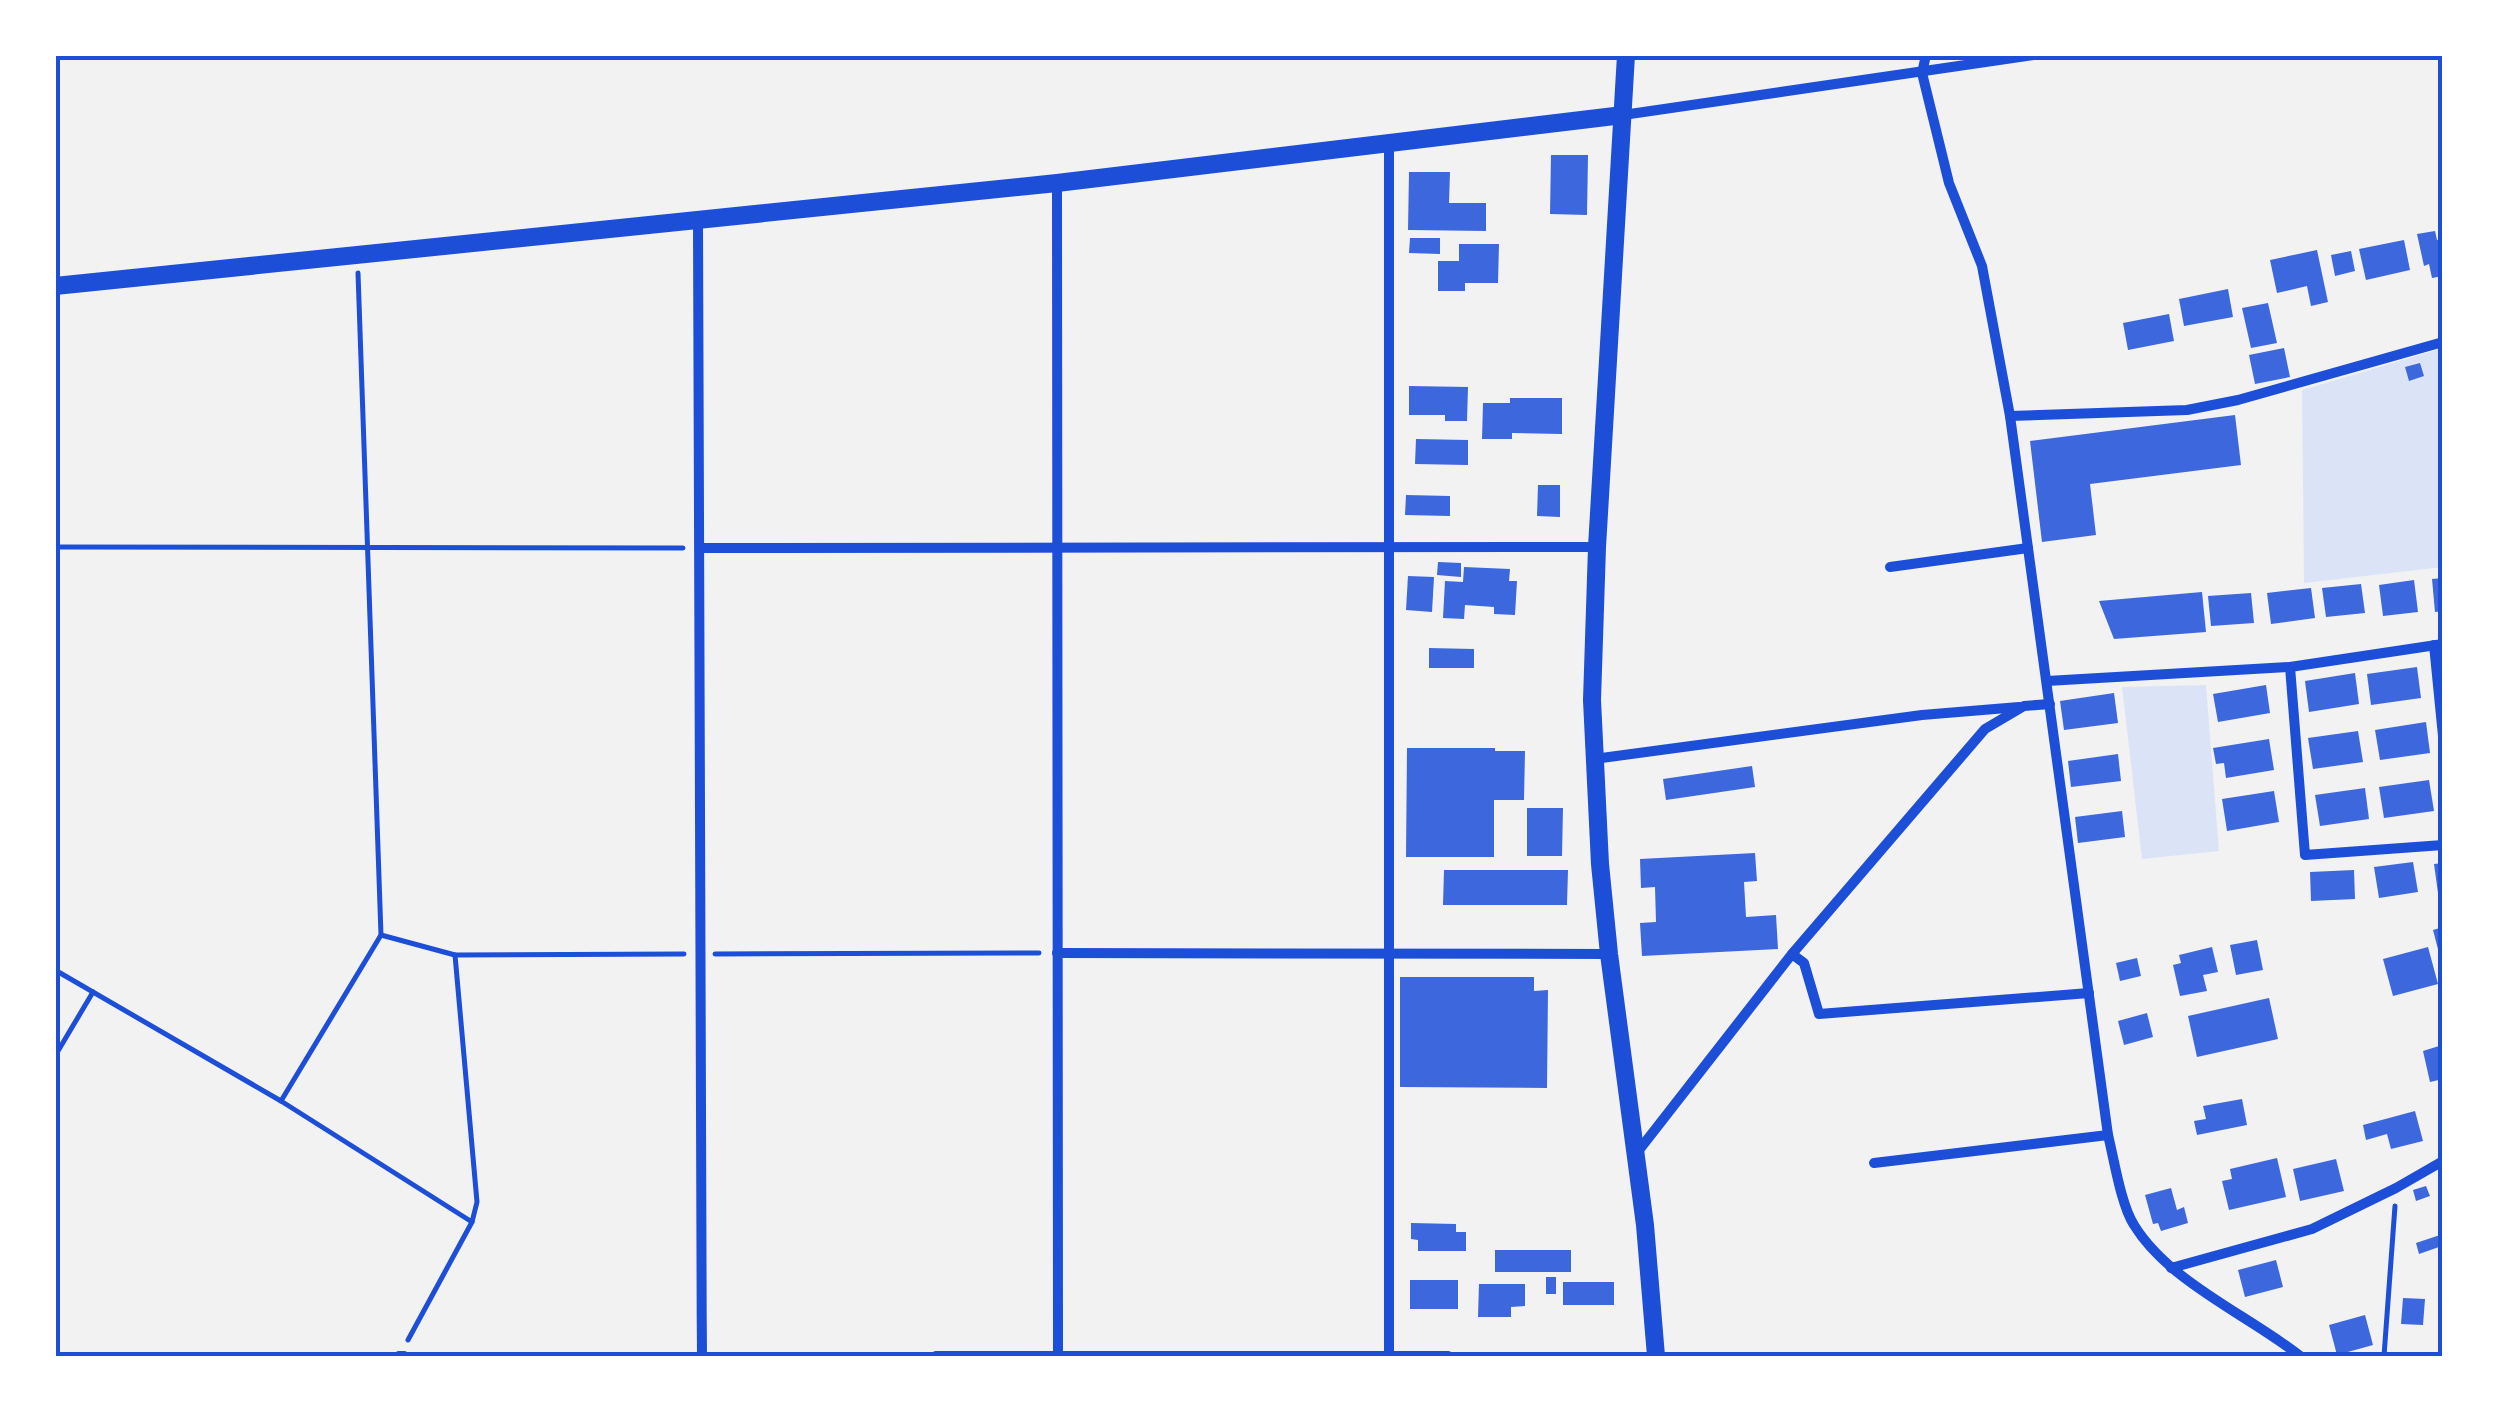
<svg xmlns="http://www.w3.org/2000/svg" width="2498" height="1411" font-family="Commissioner,sans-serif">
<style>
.green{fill:#dbe4f7}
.building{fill:#3d67dc}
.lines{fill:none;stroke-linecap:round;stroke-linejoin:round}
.path{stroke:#1d4ed8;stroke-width:5}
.minor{stroke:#1d4ed8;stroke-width:10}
.tertiary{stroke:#1d4ed8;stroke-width:18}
.neatline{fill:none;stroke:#1d4ed8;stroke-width:4}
</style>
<rect width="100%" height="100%" fill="#f2f2f2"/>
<g class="green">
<polygon points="2443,348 2443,567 2304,583 2302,390"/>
<polygon points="2206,685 2219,851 2142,859 2122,687"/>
</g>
<g class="building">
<polygon points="1551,155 1588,155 1587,215 1550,214"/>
<polygon points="1409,172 1450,172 1449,203 1486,203 1486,231 1408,230"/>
<polygon points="2435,231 2437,240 2443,239 2443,276 2432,278 2429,264 2424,266 2417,234"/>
<polygon points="1410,238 1440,238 1440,254 1409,253"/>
<polygon points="2404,240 2410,270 2366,280 2359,249"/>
<polygon points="1459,244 1499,244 1498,283 1465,283 1465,291 1438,291 1438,261 1459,261"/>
<polygon points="2317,250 2328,302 2311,306 2307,286 2277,293 2270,260"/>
<polygon points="2351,251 2355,271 2335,276 2331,255"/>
<polygon points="2228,289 2233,317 2184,326 2179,299"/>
<polygon points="2268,303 2277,343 2251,348 2242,308"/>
<polygon points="2169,314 2174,341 2128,350 2123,323"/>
<polygon points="2284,348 2290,377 2255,384 2249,355"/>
<polygon points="2420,363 2424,376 2409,381 2405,367"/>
<polygon points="1409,386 1468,387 1467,421 1445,421 1445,415 1409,415"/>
<polygon points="1510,398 1562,398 1562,434 1512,433 1512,439 1482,439 1483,403 1510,403"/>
<polygon points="2235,415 2241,465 2090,484 2096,535 2042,542 2030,441"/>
<polygon points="1416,439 1468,440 1468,465 1415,464"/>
<polygon points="1538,485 1560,485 1560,517 1537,516"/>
<polygon points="1406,495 1450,496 1450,516 1405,515"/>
<polygon points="1438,562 1461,563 1461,577 1437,575"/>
<polygon points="1464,567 1510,569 1509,581 1517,581 1515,615 1494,614 1494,607 1465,605 1464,619 1443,618 1445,581 1463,582"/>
<polygon points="1408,576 1434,577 1432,612 1406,610"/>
<polygon points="2443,578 2443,611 2435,612 2432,579"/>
<polygon points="2414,580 2418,612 2383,616 2379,585"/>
<polygon points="2361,584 2365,613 2326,617 2322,588"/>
<polygon points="2311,588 2315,618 2271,624 2267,593"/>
<polygon points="2202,592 2206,632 2114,639 2099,601"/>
<polygon points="2251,593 2254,623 2211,626 2208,596"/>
<polygon points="1429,648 1474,649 1474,668 1429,668"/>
<polygon points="2417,667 2421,698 2371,705 2367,674"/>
<polygon points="2355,673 2359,704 2309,712 2305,681"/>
<polygon points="2266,685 2270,713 2218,722 2213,694"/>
<polygon points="2114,693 2118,723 2064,730 2060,701"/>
<polygon points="2426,722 2430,753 2380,760 2375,730"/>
<polygon points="2358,731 2363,762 2313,769 2308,738"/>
<polygon points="2269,739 2274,770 2226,778 2224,763 2216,764 2213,748"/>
<polygon points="1407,748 1495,748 1495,751 1525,751 1524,800 1494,800 1494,857 1406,857"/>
<polygon points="2118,754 2121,781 2071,787 2068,761"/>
<polygon points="1752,766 1755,787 1666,800 1663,779"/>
<polygon points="2429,780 2434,811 2384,818 2379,787"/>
<polygon points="2365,788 2369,819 2320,826 2315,795"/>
<polygon points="2274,791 2279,822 2227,831 2222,799"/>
<polygon points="1527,808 1563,808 1562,856 1527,856"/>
<polygon points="2122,811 2125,837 2078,843 2075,817"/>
<polygon points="1755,853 1757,881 1744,882 1746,917 1776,915 1778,949 1642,956 1640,923 1656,922 1655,887 1641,888 1640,859"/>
<polygon points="2413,862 2418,892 2379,898 2374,867"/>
<polygon points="2443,863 2443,893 2438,893 2434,864"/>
<polygon points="1444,870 1568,870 1567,905 1443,905"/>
<polygon points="2354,870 2355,899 2311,901 2310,872"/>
<polygon points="2443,927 2443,956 2440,957 2433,930"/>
<polygon points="2257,940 2263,970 2236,975 2230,945"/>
<polygon points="2212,947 2218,972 2203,975 2207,991 2180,996 2173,965 2181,963 2179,955"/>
<polygon points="2428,947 2438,984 2393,996 2383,959"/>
<polygon points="2137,958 2141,976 2120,981 2116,963"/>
<polygon points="1400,977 1534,977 1534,991 1548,990 1547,1088 1400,1087"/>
<polygon points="2269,998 2278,1039 2197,1057 2188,1016"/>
<polygon points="2147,1013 2153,1037 2124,1045 2118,1021"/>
<polygon points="2439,1046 2443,1060 2443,1079 2430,1082 2423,1051"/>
<polygon points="2242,1099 2247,1125 2197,1135 2194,1121 2206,1119 2203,1106"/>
<polygon points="2415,1111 2423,1141 2391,1149 2387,1134 2366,1140 2363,1125"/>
<polygon points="2277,1158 2286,1197 2229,1210 2222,1181 2232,1179 2230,1169"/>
<polygon points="2336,1159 2344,1191 2300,1201 2293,1169"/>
<polygon points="2426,1186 2430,1196 2416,1201 2413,1190"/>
<polygon points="2171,1188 2177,1210 2184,1207 2188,1223 2161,1231 2158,1223 2153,1224 2145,1195"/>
<polygon points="1411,1223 1456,1224 1456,1232 1466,1232 1466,1251 1418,1251 1418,1240 1411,1239"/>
<polygon points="2443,1234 2443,1256 2439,1247 2419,1254 2416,1243"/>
<rect x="1495" y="1250" width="76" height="22"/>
<polygon points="2276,1260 2283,1287 2245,1297 2238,1270"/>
<rect x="1546" y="1277" width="10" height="17"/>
<rect x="1410" y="1280" width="48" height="29"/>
<rect x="1563" y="1282" width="51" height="23"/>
<polygon points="1479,1284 1525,1284 1525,1306 1511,1307 1511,1317 1478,1317"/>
<polygon points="2403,1298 2425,1299 2423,1325 2401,1324"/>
<polygon points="2365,1315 2373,1345 2337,1355 2329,1325"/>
</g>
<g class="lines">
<g class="path">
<polyline points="358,273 381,935"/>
<polyline points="55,547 683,548"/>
<polyline points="715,954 1039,953"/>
<polyline points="55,970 281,1101 472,1222"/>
<polyline points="55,1056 93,992"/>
<polyline points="281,1101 381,935 455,955 684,954"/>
<polyline points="408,1340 472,1222 477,1202 455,955"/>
<polyline points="2384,1356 2395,1206"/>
</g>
<g class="minor">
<path d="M 1926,55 L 1922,73 L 1949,183 L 1982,266 L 2010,416 L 2108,1135 C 2114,1159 2121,1205 2134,1225 C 2169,1282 2248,1315 2300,1356"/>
<polyline points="1623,115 2034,55"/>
<polyline points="1389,143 1389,1356"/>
<polyline points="1057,183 1058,1356"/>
<path d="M 698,221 C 702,600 699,978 702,1356"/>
<polyline points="2010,416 2187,410 2238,400 2443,342"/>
<polyline points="701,548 1597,547"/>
<polyline points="1890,567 2028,548"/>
<polyline points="2434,645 2443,736"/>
<polyline points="2290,667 2305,855 2443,845"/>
<polyline points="2047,681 2290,667 2443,644"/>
<polyline points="1594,759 1922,715 2019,707"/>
<polyline points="1057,953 1609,954"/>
<polyline points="1792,954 1804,963 1819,1014 2089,993"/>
<polyline points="1636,1154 1792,954 1985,729 2024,706 2050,704"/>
<polyline points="1874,1163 2108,1135"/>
<polyline points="2171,1268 2312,1229 2396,1188 2443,1161"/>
<polyline points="399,1356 404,1356"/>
<polyline points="936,1356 1448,1356"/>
</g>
<g class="tertiary">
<polyline points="1626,55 1597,547 1592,700 1600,864 1609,954 1645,1225 1656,1356"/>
<polyline points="55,286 1057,183 1623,115"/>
</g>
</g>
<rect width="2498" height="1411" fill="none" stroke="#ffffff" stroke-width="115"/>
<rect x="58" y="58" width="2382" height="1296" class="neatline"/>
</svg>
